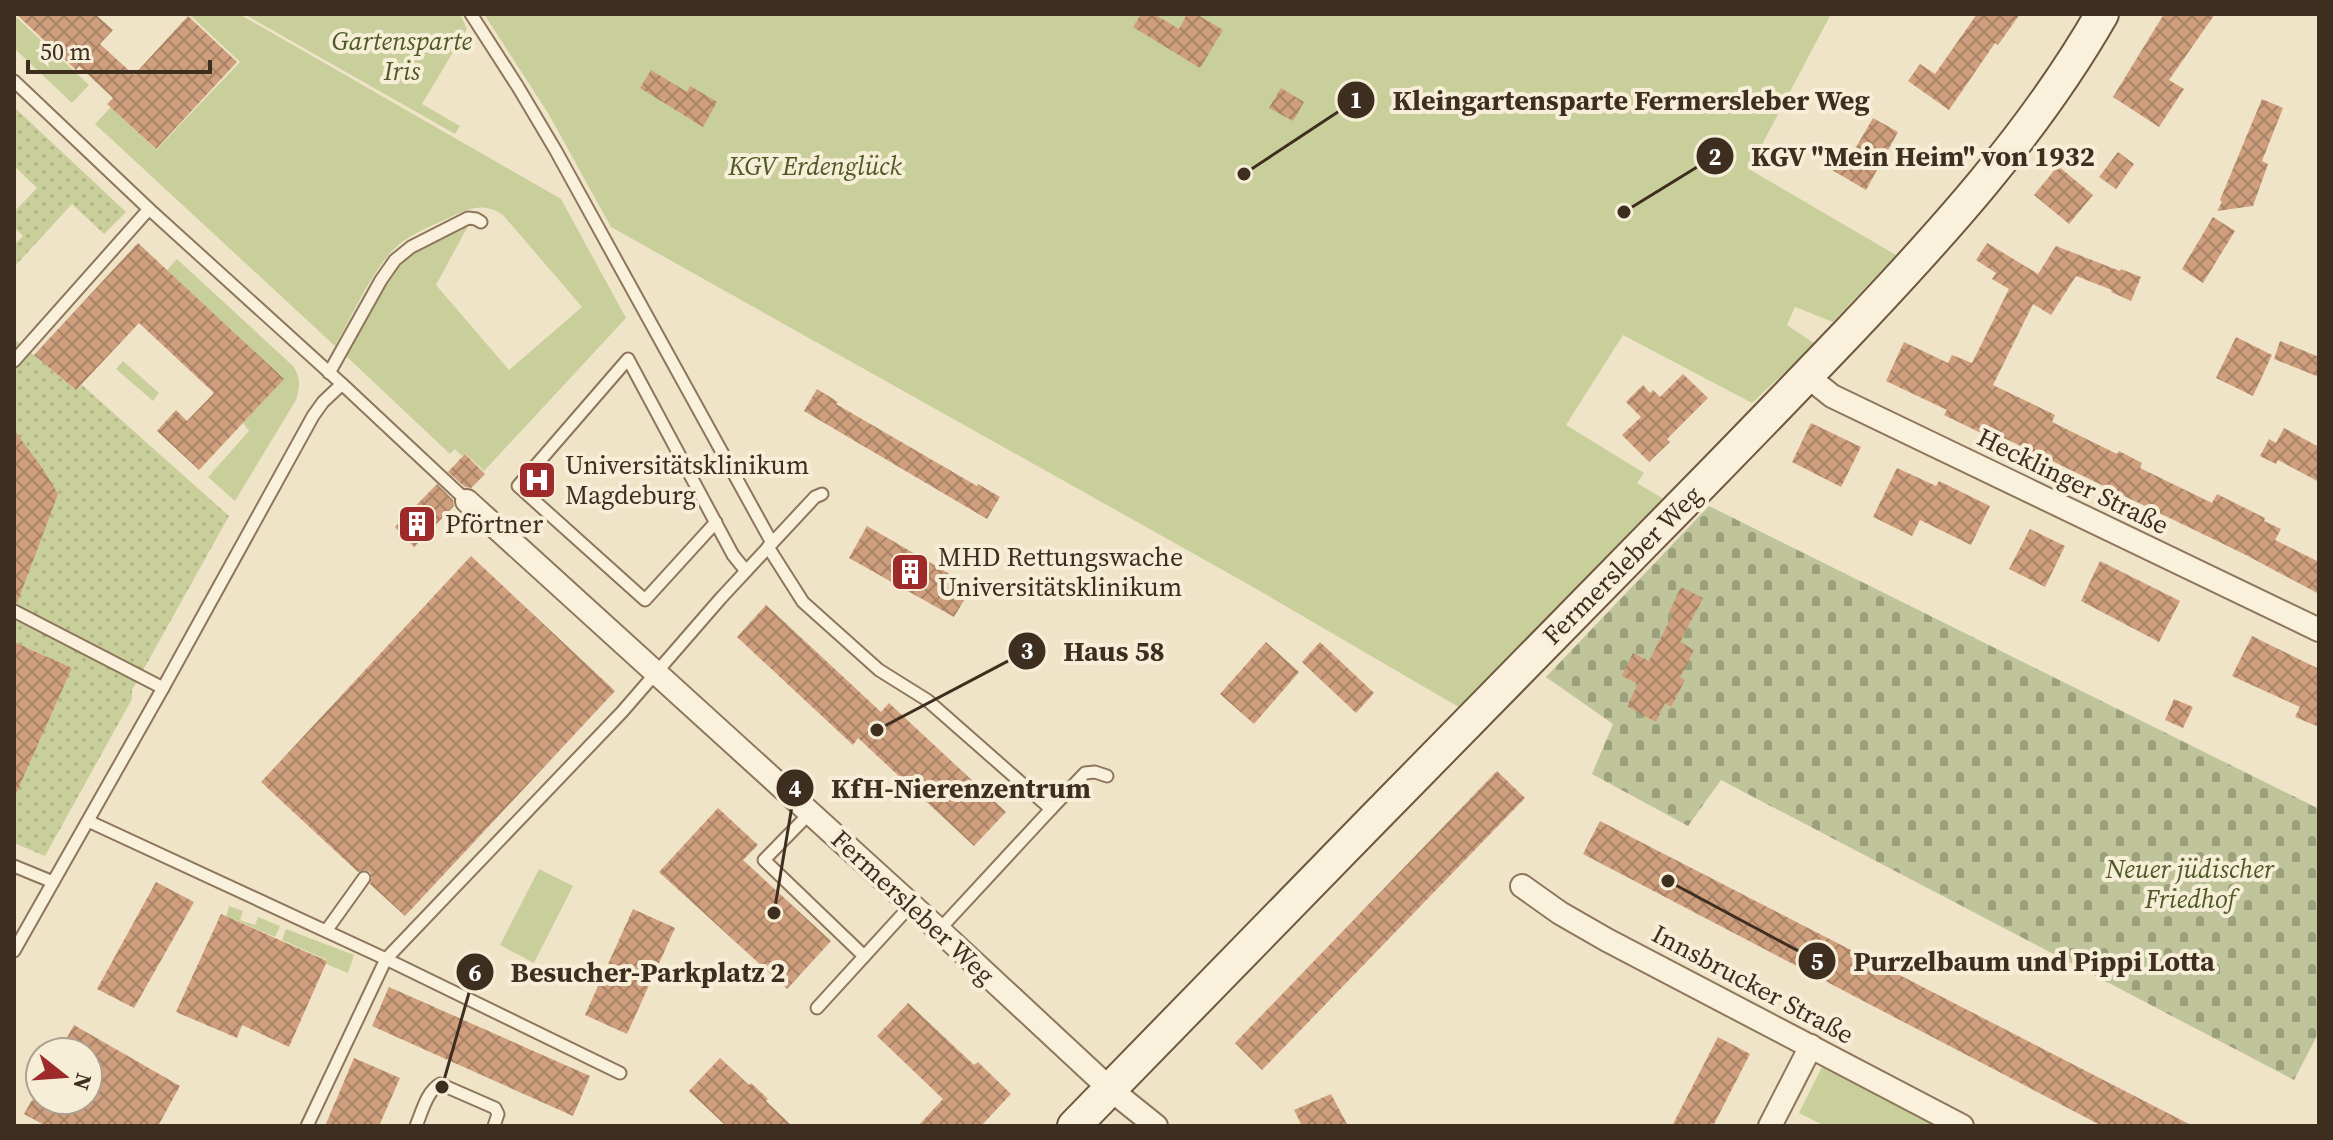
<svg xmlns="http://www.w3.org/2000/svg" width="2333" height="1140" font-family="'Source Serif 4',serif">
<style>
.green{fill:#c9cf9b}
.cemetery{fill:url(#cemetery-stones)}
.park{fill:url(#park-dots)}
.building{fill:url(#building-cross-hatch)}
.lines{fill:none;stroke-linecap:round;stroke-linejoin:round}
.lane-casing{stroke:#8d765c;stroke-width:15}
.street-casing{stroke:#8d765c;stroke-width:26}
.secondary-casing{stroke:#6f573f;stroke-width:36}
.lane{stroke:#faf1dc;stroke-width:11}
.street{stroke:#faf1dc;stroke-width:22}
.secondary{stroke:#faf1dc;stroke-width:32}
.labels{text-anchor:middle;stroke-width:8;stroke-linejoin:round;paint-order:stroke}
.park-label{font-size:26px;font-style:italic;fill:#4d5a26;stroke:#f7eed8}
.poi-label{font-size:26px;fill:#3d2e20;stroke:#f7eed8;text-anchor:start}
.street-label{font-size:26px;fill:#3d2e20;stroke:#f7eed8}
.leader{fill:none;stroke:#3d2e20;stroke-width:3}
.callout-dot{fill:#3d2e20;stroke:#f7eed8;stroke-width:3}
.mark-label{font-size:24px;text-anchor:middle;font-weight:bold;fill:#fff}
.callout-label{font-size:28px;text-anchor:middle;font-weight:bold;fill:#3d2e20;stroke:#f7eed8;stroke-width:8;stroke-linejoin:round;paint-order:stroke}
</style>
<defs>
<pattern id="cemetery-stones" width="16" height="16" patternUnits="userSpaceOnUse" patternTransform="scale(2)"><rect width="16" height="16" fill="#bfc49a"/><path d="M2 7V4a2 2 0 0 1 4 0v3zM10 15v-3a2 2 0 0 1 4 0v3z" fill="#9ca07d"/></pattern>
<pattern id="park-dots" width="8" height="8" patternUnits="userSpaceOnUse" patternTransform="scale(2)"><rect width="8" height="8" fill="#c9cf9b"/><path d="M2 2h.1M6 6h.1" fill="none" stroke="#aeb285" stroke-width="1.8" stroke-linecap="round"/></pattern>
<pattern id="building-cross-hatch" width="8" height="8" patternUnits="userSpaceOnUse" patternTransform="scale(2)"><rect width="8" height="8" fill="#cf9f7d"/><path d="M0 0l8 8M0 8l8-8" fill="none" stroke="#a98266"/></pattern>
</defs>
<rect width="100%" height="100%" fill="#f0e4c8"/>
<g class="green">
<path d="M 189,14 L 239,14 L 561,199 L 626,318 L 484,471 L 466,454 L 462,456 L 455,449 L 450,454 L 346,356 L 392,275 C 410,250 441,239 468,226 L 436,285 L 509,370 L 582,307 L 503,215 C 485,202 469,208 451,217 C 435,224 416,232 402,242 C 375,262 352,317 335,346 L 95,124 L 111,107 L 156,150 L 240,62 Z"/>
<polygon points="244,14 460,14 467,29 422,104 460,126 455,134"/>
<polygon points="484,14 1831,14 1749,169 1896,255 1833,322 1795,307 1787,325 1815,344 1752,403 1623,335 1566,425 1644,473 1637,483 1667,501 1462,709 1253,587 611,227 548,113"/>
<polygon points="14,15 89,85 72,103 14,48"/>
<path d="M 177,259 L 293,366 C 301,378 300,386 296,400 L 235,501 L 208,477 L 249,431 L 243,423 L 283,379 L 167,270 Z"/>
<polygon points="123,361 159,393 153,401 116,369"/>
<polygon points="539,869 573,886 534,963 500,945"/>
<polygon points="229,906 243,911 240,920 255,925 258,917 280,926 275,937 226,916"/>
<polygon points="286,929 354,955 348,973 326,964 327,960 282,940"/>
<polygon points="1822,1067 1937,1126 1825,1126 1799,1113"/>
</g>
<polygon class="cemetery" points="1709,506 2319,809 2319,1032 2294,1080 1721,780 1688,826 1592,774 1613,724 1546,677"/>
<g class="park">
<polygon points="14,107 126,212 104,234 72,204 14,267 14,245 23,236 14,227 14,212 37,188 14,166"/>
<polygon points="14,339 76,390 82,385 229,516 132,690 132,699 45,856 14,843 14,797 72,668 14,642"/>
</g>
<g class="building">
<polygon points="16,14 95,14 113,30 100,44 134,75 188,16 237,62 156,149 107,104 113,98 79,66 76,70"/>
<polygon points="1141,14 1154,14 1179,29 1187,14 1196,14 1223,30 1200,68 1133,27"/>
<polygon points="1977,14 2020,14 1998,45 1995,43 1949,110 1908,81 1920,64 1935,74"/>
<polygon points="2164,14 2215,14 2169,80 2184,89 2159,127 2113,97"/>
<polygon points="651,70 687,92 690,86 717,102 703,127 640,88"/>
<polygon points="1281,88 1304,102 1293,121 1269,108"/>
<polygon points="2262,99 2283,108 2262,161 2268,164 2253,206 2217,211 2222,202 2220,200"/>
<polygon points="1873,118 1898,132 1866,190 1827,167 1837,148 1851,156"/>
<polygon points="2118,152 2134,164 2116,189 2099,177"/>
<polygon points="2058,166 2093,195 2069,224 2034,195"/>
<polygon points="2213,217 2235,231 2203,283 2182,269"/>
<polygon points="138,243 284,379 199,470 157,431 176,410 187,421 214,393 139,323 76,390 34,355"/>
<polygon points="1987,243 2038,274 2056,246 2120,271 2121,269 2141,277 2131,301 2111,292 2112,290 2076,276 2051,315 2033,304 1993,385 2055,415 2052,422 2117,454 2119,451 2142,463 2140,468 2212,503 2217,494 2265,518 2264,521 2281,529 2275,540 2319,562 2319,594 2246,555 2048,459 1987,430 1985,435 1944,415 1947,410 1886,381 1904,342 1948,363 1952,355 1972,363 2009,289 1992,279 1996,273 1976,260"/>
<polygon points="2236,337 2272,355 2253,396 2216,378"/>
<polygon points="2280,341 2319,357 2319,377 2274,359"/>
<polygon points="1683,374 1708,398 1667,439 1670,442 1649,462 1622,435 1641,417 1626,402 1643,385 1650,393 1653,390 1660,397"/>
<polygon points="817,389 838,402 836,404 977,486 978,484 1000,497 987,519 804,411"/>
<polygon points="1811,423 1861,447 1841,487 1792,462"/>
<polygon points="2284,428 2319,447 2319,482 2278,460 2276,464 2260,456 2269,439 2276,443"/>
<polygon points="14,430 43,469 58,494 17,603 14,603"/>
<polygon points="465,454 485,474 471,488 465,487 448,472"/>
<polygon points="1897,468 1936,486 1939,481 1990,506 1971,545 1920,520 1912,536 1873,517"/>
<polygon points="437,484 453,500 454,506 414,547 395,527"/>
<polygon points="867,526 972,587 954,617 849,558"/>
<polygon points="2030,529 2065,546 2045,587 2009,569"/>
<polygon points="471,556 615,691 405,916 370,884 372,878 370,872 364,870 358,872 261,782"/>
<polygon points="2100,561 2180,601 2159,642 2081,601"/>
<polygon points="1681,587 1703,598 1680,642 1694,650 1680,677 1685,680 1671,707 1665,703 1656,722 1627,706 1638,684 1622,676 1633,653 1649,661 1673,614 1669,612"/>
<polygon points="766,605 881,712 889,703 1006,812 974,846 858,738 853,745 737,637"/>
<polygon points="2252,636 2319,669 2319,727 2295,717 2300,707 2232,676"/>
<polygon points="14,642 72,668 14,798"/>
<polygon points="1266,642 1299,672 1254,724 1220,694"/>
<polygon points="1320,642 1374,693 1356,713 1302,662"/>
<polygon points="2174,699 2193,707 2183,728 2165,720"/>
<polygon points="1497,771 1525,798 1262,1070 1235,1043"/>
<polygon points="718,808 758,845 743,860 831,941 787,989 659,872"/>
<polygon points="1600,821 2193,1126 2102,1126 1583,854"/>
<polygon points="156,882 194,902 134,1008 97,989"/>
<polygon points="633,909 675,928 627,1034 585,1015"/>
<polygon points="221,914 327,961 289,1047 242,1025 237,1038 176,1012"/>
<polygon points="389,987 590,1076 573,1116 372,1026"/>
<polygon points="908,1003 974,1065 978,1062 1011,1094 981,1126 918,1126 943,1099 877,1036"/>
<polygon points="74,1025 180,1086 158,1126 46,1126 24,1114 32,1100 88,1100 88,1052 59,1052"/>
<polygon points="1718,1037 1750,1054 1713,1126 1672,1126"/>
<polygon points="354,1058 400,1078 379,1126 325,1126"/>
<polygon points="720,1058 749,1085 751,1083 768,1099 766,1101 792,1126 726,1126 689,1091"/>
<polygon points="1331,1094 1348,1126 1302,1126 1294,1110"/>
</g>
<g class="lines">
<defs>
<g id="lane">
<polyline points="471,14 518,87 556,151 772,543"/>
<polyline points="14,81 149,209 342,384"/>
<polyline points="14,361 149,209"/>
<polyline points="329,373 381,280 395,260 411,247 468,218 476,219 481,222"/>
<polyline points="716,522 645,600 518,486 628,359 733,555 746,571"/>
<polyline points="768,547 803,602 879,670 927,700 1051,809 939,930"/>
<polyline points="14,611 163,688"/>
<polyline points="1051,809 1085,773 1095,772 1107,776"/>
<polyline points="810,813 764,860 864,956"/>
<polyline points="88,821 386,959 620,1073"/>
<polyline points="14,866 53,882"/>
<polyline points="326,931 364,878"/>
<polyline points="14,951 163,688 313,416 323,402 342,384 467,501"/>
<polyline points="817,1008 911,905"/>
<polyline points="307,1126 386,959 622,712 721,598 815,497 822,494"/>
<path d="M 416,1126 C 422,1112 427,1091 440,1084 L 495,1108 L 498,1114 L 494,1126"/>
</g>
<g id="street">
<polyline points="1807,376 1832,396 2319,630"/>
<polyline points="467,501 939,930 1110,1089 1156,1126"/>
<polyline points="1522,886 1560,913 1607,940 1962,1126"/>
<polyline points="1770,1126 1811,1046"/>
</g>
<path id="secondary" d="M 1074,1126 C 1266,929 1457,733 1650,537 C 1716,470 1781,403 1846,335 C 1940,236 2034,133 2102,14"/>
</defs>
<use href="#lane" class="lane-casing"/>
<use href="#street" class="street-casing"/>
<use href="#secondary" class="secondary-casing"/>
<use href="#lane" class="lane"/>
<use href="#street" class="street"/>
<use href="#secondary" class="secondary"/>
</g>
<defs>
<symbol id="hospital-square" viewBox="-11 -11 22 22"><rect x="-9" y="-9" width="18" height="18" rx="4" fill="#9e2a2b" stroke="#f7eed8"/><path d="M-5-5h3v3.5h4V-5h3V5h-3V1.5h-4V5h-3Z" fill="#fff"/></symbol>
<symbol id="building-square" viewBox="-11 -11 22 22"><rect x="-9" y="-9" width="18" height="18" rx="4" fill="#9e2a2b" stroke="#f7eed8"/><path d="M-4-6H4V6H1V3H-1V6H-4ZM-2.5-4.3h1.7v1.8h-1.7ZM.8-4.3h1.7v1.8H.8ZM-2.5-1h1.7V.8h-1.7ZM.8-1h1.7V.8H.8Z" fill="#fff"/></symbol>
</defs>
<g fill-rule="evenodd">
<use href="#hospital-square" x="515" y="458" width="44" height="44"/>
<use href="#building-square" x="395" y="502" width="44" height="44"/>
<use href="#building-square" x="888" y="550" width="44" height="44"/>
</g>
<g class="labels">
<g class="park-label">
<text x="402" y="50">Gartensparte<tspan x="402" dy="30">Iris</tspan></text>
<text x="815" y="175">KGV Erdenglück</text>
<text x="2190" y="878">Neuer jüdischer<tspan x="2190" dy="30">Friedhof</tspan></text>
</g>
<g class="poi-label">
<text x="565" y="474">Universitätsklinikum<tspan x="565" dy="30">Magdeburg</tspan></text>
<text x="445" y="533">Pförtner</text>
<text x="938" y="566">MHD Rettungswache<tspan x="938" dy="30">Universitätsklinikum</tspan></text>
</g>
<g class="street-label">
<text transform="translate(2073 481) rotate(26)" y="9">Hecklinger Straße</text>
<text transform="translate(1622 565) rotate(-45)" y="9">Fermersleber Weg</text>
<text transform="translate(913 907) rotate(43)" y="9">Fermersleber Weg</text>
<text transform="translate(1753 984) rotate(28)" y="9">Innsbrucker Straße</text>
</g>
</g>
<path class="leader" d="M1244 174L1356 100M1624 212L1715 156M877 730L1027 651M774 913L795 788M1668 881L1817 961M442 1087L475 972"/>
<g class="callout-dot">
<circle cx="1244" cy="174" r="8"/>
<circle cx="1624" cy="212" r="8"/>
<circle cx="877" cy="730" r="8"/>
<circle cx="774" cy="913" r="8"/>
<circle cx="1668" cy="881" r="8"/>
<circle cx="442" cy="1087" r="8"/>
<circle cx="1356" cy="100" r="20"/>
<circle cx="1715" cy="156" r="20"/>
<circle cx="1027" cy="651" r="20"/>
<circle cx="795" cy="788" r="20"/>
<circle cx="1817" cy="961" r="20"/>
<circle cx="475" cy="972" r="20"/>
</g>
<g class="mark-label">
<text x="1356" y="108">1</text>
<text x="1715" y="165">2</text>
<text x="1027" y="659">3</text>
<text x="795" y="797">4</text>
<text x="1817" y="970">5</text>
<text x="475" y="981">6</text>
</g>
<g class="callout-label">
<text x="1631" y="110">Kleingartensparte Fermersleber Weg</text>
<text x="1923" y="166">KGV "Mein Heim" von 1932</text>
<text x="1114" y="661">Haus 58</text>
<text x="961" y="798">KfH-Nierenzentrum</text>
<text x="2034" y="971">Purzelbaum und Pippi Lotta</text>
<text x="648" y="982">Besucher-Parkplatz 2</text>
</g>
<rect width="2333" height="1140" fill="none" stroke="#3d2e20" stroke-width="32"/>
<g transform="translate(64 1076) rotate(107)"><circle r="38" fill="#f7eed8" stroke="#ada18e" stroke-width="2"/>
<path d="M0-6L14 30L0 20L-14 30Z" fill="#9e2a2b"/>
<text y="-12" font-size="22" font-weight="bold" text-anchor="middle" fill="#3d2e20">N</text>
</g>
<path d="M28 60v12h182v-12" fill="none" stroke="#3d2e20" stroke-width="4"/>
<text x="40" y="60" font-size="24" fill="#3d2e20" stroke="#f7eed8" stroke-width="6" paint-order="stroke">50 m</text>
</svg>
